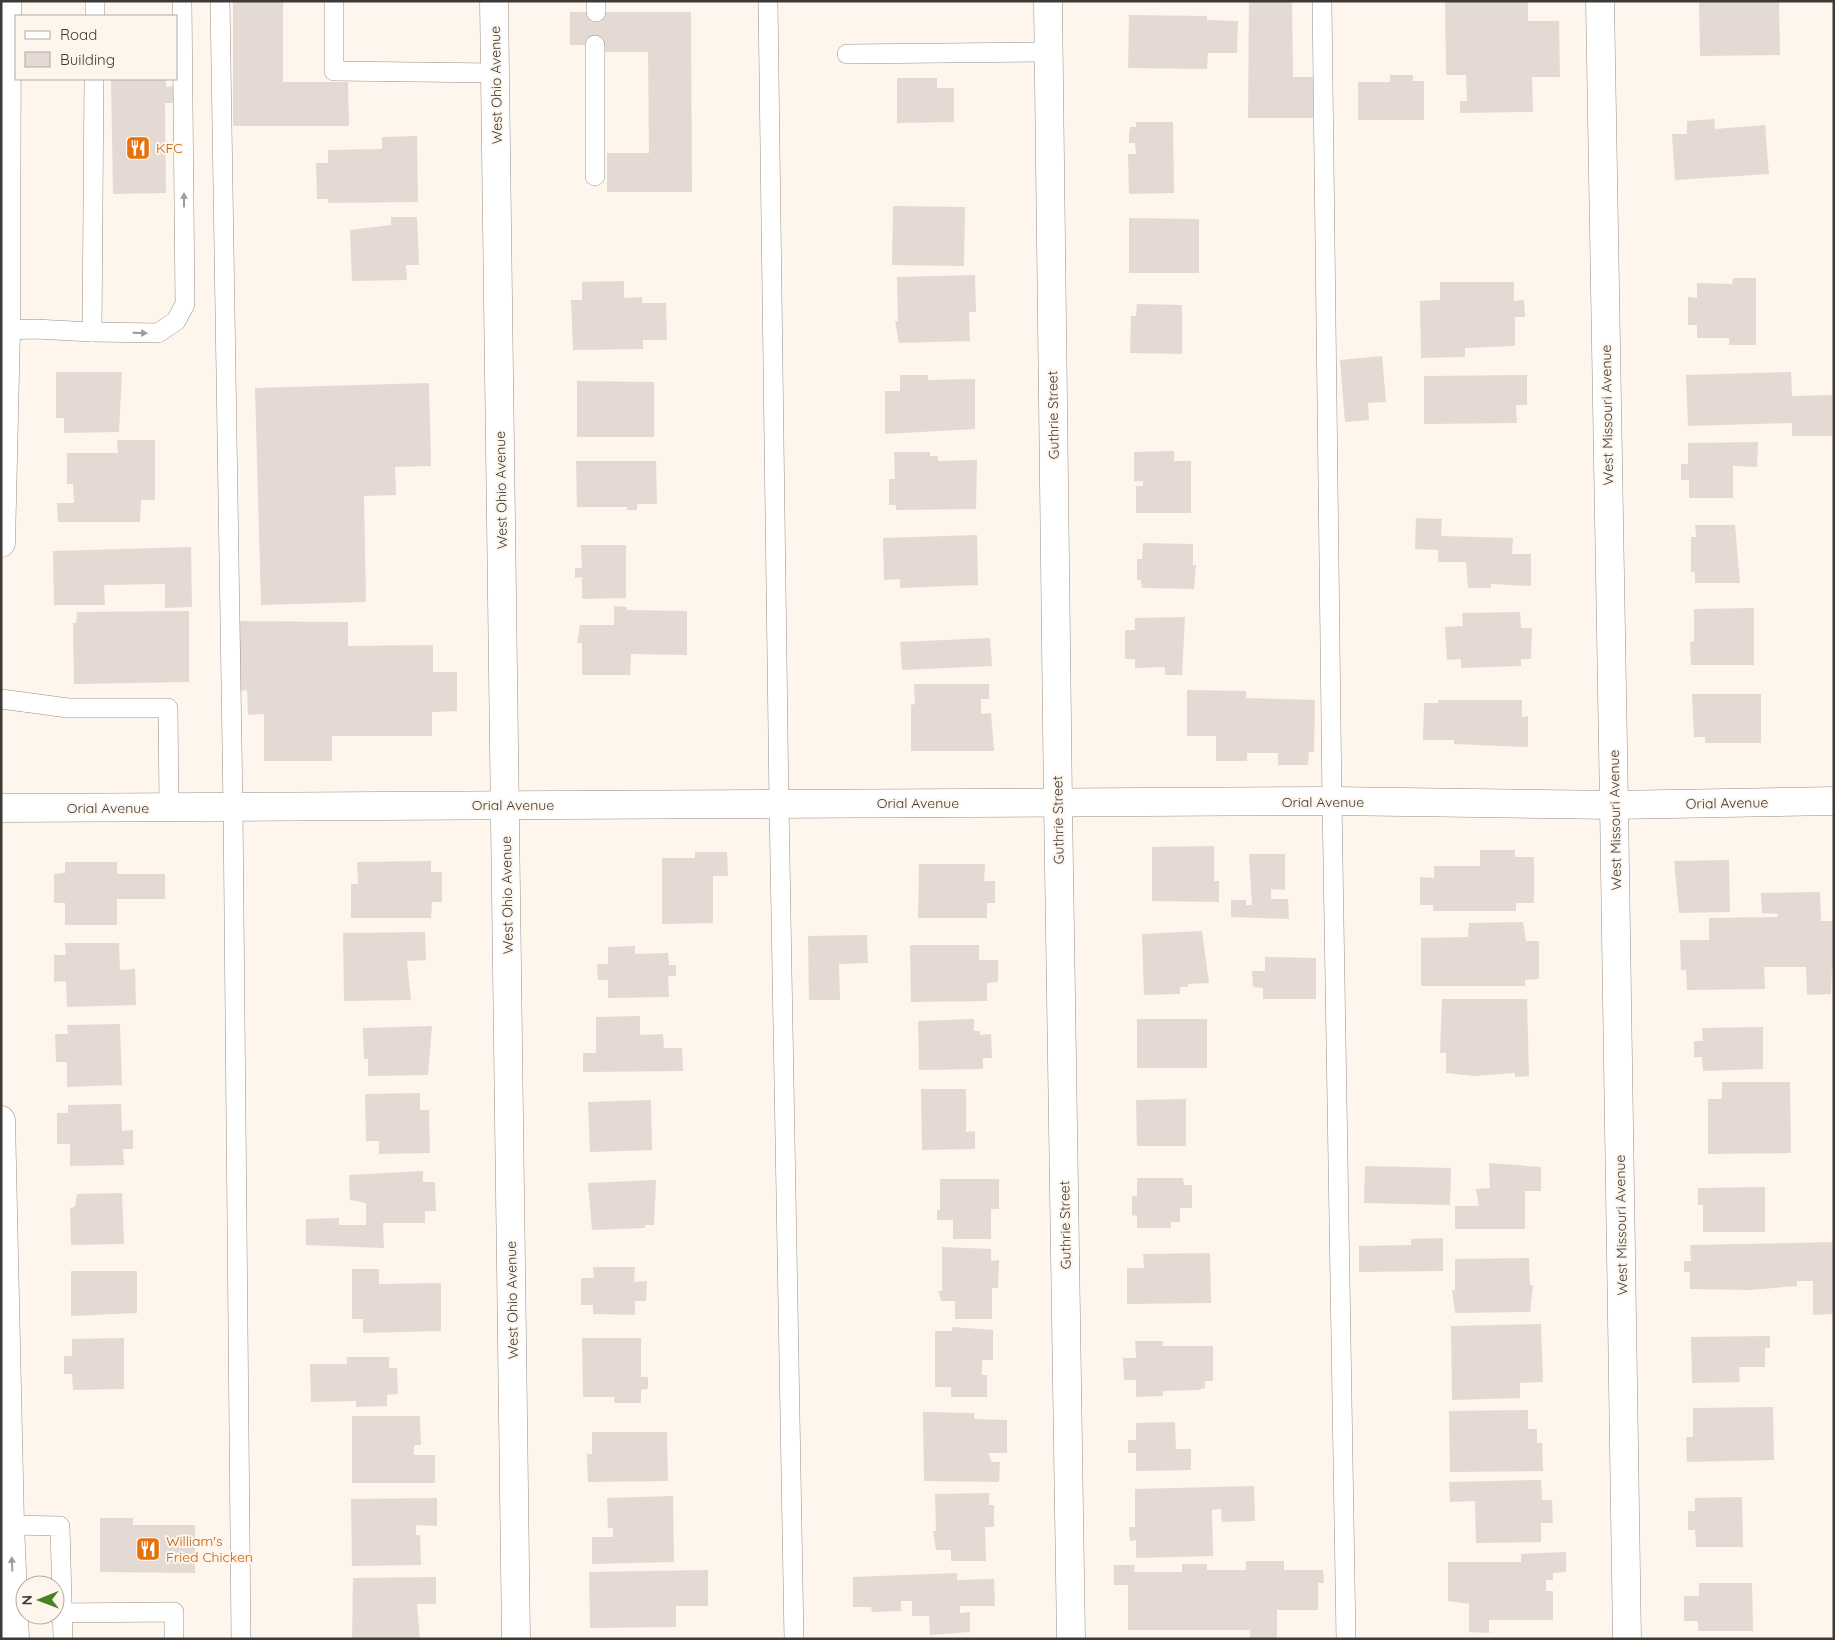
<svg xmlns="http://www.w3.org/2000/svg" width="1835" height="1640" font-family="Quicksand,sans-serif">
<style>
.building{fill:#e4dad3}
.lines{fill:none;stroke-linecap:round;stroke-linejoin:round}
.lane-casing{stroke:#978f88;stroke-width:20}
.street-casing{stroke:#978f88;stroke-width:29}
.secondary-casing{stroke:#978f88;stroke-width:29}
.lane{stroke:#fff;stroke-width:19}
.street{stroke:#fff;stroke-width:28}
.secondary{stroke:#fff;stroke-width:28}
.oneway{fill:#9e9c9a}
.labels{text-anchor:middle;stroke-width:4;stroke-linejoin:round;paint-order:stroke}
.street-label{font-size:14px;fill:#3d3936;stroke:#fef5ed}
.food-label{font-size:14px;fill:#c56008;stroke:#fef5ed;text-anchor:start}
</style>
<rect width="100%" height="100%" fill="#fef5ed"/>
<g class="building">
<polygon points="233,1 283,1 283,82 348,82 349,126 233,126"/>
<polygon points="1249,1 1292,1 1293,77 1313,77 1313,118 1248,118"/>
<polygon points="1445,1 1528,1 1528,21 1559,21 1560,77 1532,77 1533,112 1460,113 1460,101 1467,101 1466,75 1446,75"/>
<polygon points="1699,1 1779,1 1780,55 1700,56"/>
<polygon points="570,12 691,12 692,192 607,192 607,153 649,153 648,52 605,52 605,45 570,45"/>
<polygon points="1129,15 1207,16 1207,20 1238,21 1237,53 1208,53 1207,69 1128,68"/>
<polygon points="1390,75 1413,75 1413,81 1424,81 1424,120 1358,120 1358,82 1390,82"/>
<polygon points="897,78 937,78 937,88 954,88 954,122 897,123"/>
<polygon points="111,79 166,79 166,87 173,86 173,103 165,103 166,193 113,194"/>
<polygon points="1714,119 1715,129 1765,125 1769,174 1675,180 1672,134 1687,134 1687,121"/>
<polygon points="1136,122 1173,122 1174,193 1129,194 1128,154 1136,154 1135,143 1129,143 1129,136 1130,127 1136,127"/>
<polygon points="417,136 418,202 328,203 328,199 317,199 316,163 328,163 328,150 382,149 382,137"/>
<polygon points="893,206 965,207 964,266 892,265"/>
<polygon points="391,217 417,217 419,265 406,265 407,280 352,281 350,230 391,225"/>
<polygon points="1129,218 1199,219 1199,273 1129,273"/>
<polygon points="975,275 976,312 969,312 970,341 899,343 895,321 898,321 897,277"/>
<polygon points="1733,278 1756,278 1756,345 1729,345 1729,338 1697,338 1697,325 1688,325 1688,297 1697,298 1697,283 1732,284"/>
<polygon points="624,281 624,298 642,297 642,303 666,303 667,340 643,340 643,349 573,350 571,300 582,300 582,282"/>
<polygon points="1440,282 1514,282 1514,301 1524,300 1525,317 1515,317 1515,346 1465,348 1465,357 1421,358 1420,301 1440,300"/>
<polygon points="1137,304 1182,305 1182,354 1130,353 1131,316 1136,316"/>
<polygon points="1382,356 1386,402 1368,403 1369,420 1345,422 1340,360"/>
<polygon points="56,372 122,372 119,432 64,433 64,418 56,418"/>
<polygon points="1791,372 1792,396 1832,395 1832,436 1792,436 1792,423 1688,426 1686,375"/>
<polygon points="900,375 928,375 928,380 975,379 975,429 885,434 885,391 900,391"/>
<polygon points="1527,375 1527,405 1516,405 1517,423 1424,424 1424,376"/>
<polygon points="577,381 654,382 654,437 577,437"/>
<polygon points="429,383 431,466 395,467 396,495 364,496 366,602 261,605 255,388"/>
<polygon points="117,440 155,440 155,500 141,500 140,522 58,522 57,503 74,503 73,484 67,484 67,453 118,453"/>
<polygon points="1758,442 1757,467 1733,466 1733,498 1689,498 1689,480 1681,480 1681,464 1688,464 1688,443"/>
<polygon points="1174,451 1174,461 1191,461 1191,513 1136,513 1136,486 1143,486 1143,481 1134,481 1134,452"/>
<polygon points="894,452 930,452 930,456 938,456 938,461 977,460 976,509 896,510 896,505 889,505 889,479 895,479"/>
<polygon points="576,461 656,461 657,504 637,504 637,510 627,510 627,507 577,507"/>
<polygon points="1416,518 1442,519 1441,536 1513,538 1512,554 1531,554 1531,586 1491,584 1491,588 1468,588 1466,562 1438,562 1438,550 1415,549"/>
<polygon points="1695,525 1735,525 1740,583 1695,583 1695,572 1691,572 1691,537 1696,537"/>
<polygon points="977,535 978,585 900,588 900,579 884,580 883,538"/>
<polygon points="1143,543 1193,544 1193,565 1196,565 1194,589 1142,588 1141,580 1137,580 1137,559 1142,559"/>
<polygon points="581,545 626,545 626,598 582,599 582,577 575,578 575,568 582,568"/>
<polygon points="191,547 192,607 165,608 165,584 104,585 105,605 54,605 53,551"/>
<polygon points="614,606 627,607 627,610 687,611 687,655 631,654 630,675 582,675 582,643 577,643 580,625 614,625"/>
<polygon points="1754,608 1754,665 1691,665 1690,642 1694,641 1694,609"/>
<polygon points="189,611 189,682 74,684 73,623 76,623 77,612"/>
<polygon points="1520,612 1521,628 1532,628 1531,659 1521,659 1521,666 1461,668 1461,659 1447,660 1445,627 1463,626 1462,613"/>
<polygon points="1185,617 1182,675 1165,675 1165,667 1135,668 1135,659 1125,659 1125,630 1135,630 1135,618"/>
<polygon points="240,621 348,622 348,646 433,645 433,672 457,672 457,711 432,712 432,736 332,736 332,761 264,761 264,714 248,715 247,690 240,691"/>
<polygon points="990,638 992,666 902,670 900,642"/>
<polygon points="914,684 989,684 989,699 981,699 981,714 991,713 994,751 911,751 911,705 915,704"/>
<polygon points="1187,690 1246,691 1246,698 1315,700 1314,752 1309,752 1308,765 1278,765 1278,753 1247,753 1247,761 1216,761 1216,736 1187,736"/>
<polygon points="1692,694 1761,694 1761,743 1705,743 1705,737 1694,737"/>
<polygon points="1438,700 1522,700 1522,717 1528,716 1528,747 1454,744 1454,740 1423,740 1424,703 1438,703"/>
<polygon points="1214,846 1214,881 1219,881 1219,902 1152,901 1152,847"/>
<polygon points="1480,850 1515,850 1515,857 1534,857 1534,903 1516,903 1516,911 1433,911 1433,905 1420,905 1420,877 1434,878 1434,866 1480,866"/>
<polygon points="695,852 727,852 728,876 713,876 713,923 662,924 662,858 695,858"/>
<polygon points="1249,854 1285,854 1285,890 1271,889 1271,899 1288,899 1289,919 1231,917 1231,900 1246,900 1246,905 1252,905"/>
<polygon points="1729,860 1730,912 1679,913 1674,861"/>
<polygon points="431,861 431,872 442,872 442,902 432,902 431,918 351,918 351,884 358,884 357,862"/>
<polygon points="65,862 117,862 117,874 165,874 165,899 117,899 117,925 65,925 65,903 54,903 54,874 65,873"/>
<polygon points="919,864 985,864 984,881 995,881 995,903 987,903 987,918 918,918"/>
<polygon points="1820,892 1821,921 1834,921 1834,967 1832,967 1831,994 1807,995 1806,967 1764,967 1765,989 1687,990 1686,970 1681,970 1680,940 1709,940 1709,918 1777,917 1778,914 1762,913 1761,893"/>
<polygon points="1523,922 1526,941 1539,941 1539,979 1525,980 1525,986 1421,986 1421,938 1468,937 1469,923"/>
<polygon points="1202,931 1209,983 1188,984 1188,987 1180,987 1180,994 1144,995 1142,934"/>
<polygon points="425,932 426,960 407,961 411,1000 344,1001 343,933"/>
<polygon points="867,935 868,963 839,964 840,1000 809,1000 808,936"/>
<polygon points="65,943 119,943 120,970 135,969 136,1005 67,1007 66,981 54,982 54,955 66,955"/>
<polygon points="910,945 979,945 979,960 998,960 998,982 987,983 987,1001 911,1002"/>
<polygon points="635,946 635,954 668,953 669,965 676,965 676,976 668,976 669,997 608,998 608,980 598,980 597,964 608,964 608,947"/>
<polygon points="1265,957 1316,958 1316,999 1263,999 1263,988 1253,987 1252,971 1265,971"/>
<polygon points="1442,999 1527,999 1529,1076 1515,1077 1515,1073 1474,1076 1446,1073 1446,1053 1440,1053"/>
<polygon points="640,1016 640,1035 663,1034 664,1048 682,1048 683,1071 583,1072 583,1053 596,1053 596,1017"/>
<polygon points="974,1019 974,1031 980,1031 980,1035 991,1034 992,1058 983,1058 983,1069 919,1070 918,1021"/>
<rect x="1137" y="1019" width="70" height="49"/>
<polygon points="120,1024 122,1085 67,1087 67,1062 56,1062 55,1034 68,1034 67,1025"/>
<polygon points="432,1026 428,1075 368,1076 368,1059 364,1059 363,1028"/>
<polygon points="1763,1027 1763,1069 1703,1071 1702,1057 1694,1057 1694,1041 1703,1041 1702,1028"/>
<polygon points="1722,1082 1790,1082 1791,1153 1708,1154 1708,1099 1722,1099"/>
<polygon points="921,1089 966,1089 966,1132 975,1131 975,1149 922,1150"/>
<polygon points="420,1093 420,1110 429,1110 430,1153 379,1154 379,1141 366,1141 365,1094"/>
<polygon points="1186,1099 1186,1146 1137,1146 1136,1100"/>
<polygon points="651,1100 652,1150 590,1152 588,1102"/>
<polygon points="121,1104 122,1131 133,1130 133,1149 123,1149 124,1165 70,1166 70,1144 57,1144 57,1113 68,1113 68,1105"/>
<polygon points="1489,1163 1541,1167 1541,1191 1525,1191 1525,1229 1455,1229 1455,1206 1479,1206 1476,1189 1490,1188"/>
<polygon points="1365,1166 1451,1168 1450,1205 1364,1203"/>
<polygon points="423,1171 423,1182 435,1182 436,1211 425,1211 425,1223 383,1223 384,1248 306,1245 306,1219 339,1218 339,1225 366,1225 366,1203 350,1200 349,1175"/>
<polygon points="1137,1178 1183,1178 1184,1185 1192,1185 1192,1208 1180,1208 1180,1222 1171,1222 1171,1228 1137,1228 1137,1216 1132,1215 1132,1196 1137,1196"/>
<polygon points="940,1179 999,1179 999,1209 991,1209 991,1239 953,1239 953,1220 937,1220 937,1210 940,1210"/>
<polygon points="656,1180 654,1225 645,1225 645,1228 592,1230 588,1183"/>
<polygon points="1765,1187 1765,1232 1703,1232 1703,1205 1698,1205 1698,1188"/>
<polygon points="122,1193 124,1244 71,1245 70,1208 75,1207 77,1194"/>
<polygon points="1443,1238 1443,1271 1359,1272 1359,1246 1411,1245 1411,1239"/>
<polygon points="1834,1242 1834,1314 1813,1315 1813,1281 1797,1281 1797,1286 1750,1290 1690,1289 1690,1272 1684,1272 1684,1261 1691,1261 1690,1245"/>
<polygon points="942,1247 991,1249 991,1261 999,1260 998,1288 992,1288 992,1319 955,1319 955,1301 941,1301 938,1291 942,1291"/>
<polygon points="1210,1253 1211,1303 1127,1304 1127,1268 1144,1268 1143,1254"/>
<polygon points="1529,1258 1530,1285 1533,1285 1530,1312 1455,1313 1452,1290 1455,1290 1455,1259"/>
<polygon points="593,1267 635,1267 634,1282 647,1281 646,1301 635,1301 635,1315 593,1314 593,1305 581,1305 581,1278 594,1278"/>
<polygon points="352,1269 379,1269 379,1284 441,1283 441,1331 363,1333 363,1319 352,1319"/>
<polygon points="71,1271 137,1271 137,1313 71,1316"/>
<polygon points="1541,1324 1543,1382 1520,1383 1520,1398 1452,1400 1451,1326"/>
<polygon points="952,1327 993,1330 993,1360 982,1360 982,1375 987,1375 987,1397 951,1397 951,1387 935,1387 935,1331 952,1331"/>
<polygon points="1770,1336 1770,1348 1765,1348 1765,1367 1739,1367 1740,1382 1692,1383 1691,1337"/>
<polygon points="124,1338 124,1389 73,1390 72,1374 64,1374 64,1356 72,1356 72,1339"/>
<polygon points="582,1338 641,1338 641,1377 648,1377 648,1389 641,1390 641,1403 614,1403 614,1397 583,1397"/>
<polygon points="1135,1341 1163,1341 1162,1346 1213,1346 1213,1381 1205,1381 1205,1388 1198,1390 1163,1391 1163,1396 1136,1397 1136,1380 1124,1380 1123,1358 1136,1358"/>
<polygon points="347,1357 389,1357 389,1368 397,1368 398,1394 387,1395 387,1406 356,1407 356,1401 311,1402 310,1364 347,1364"/>
<polygon points="1773,1407 1774,1460 1687,1462 1686,1437 1693,1437 1693,1408"/>
<polygon points="1528,1410 1528,1429 1537,1429 1537,1443 1542,1443 1543,1471 1450,1472 1449,1411"/>
<polygon points="923,1412 974,1413 974,1419 1007,1420 1007,1453 988,1453 992,1462 1000,1462 999,1482 924,1481"/>
<polygon points="352,1416 420,1416 421,1445 414,1445 414,1455 435,1455 435,1483 352,1483"/>
<polygon points="1175,1422 1176,1449 1191,1449 1191,1470 1136,1471 1136,1453 1128,1453 1128,1440 1136,1440 1136,1423"/>
<polygon points="592,1432 667,1432 668,1481 588,1482 587,1454 592,1454"/>
<polygon points="1541,1480 1542,1500 1552,1500 1553,1523 1541,1523 1541,1542 1476,1543 1475,1501 1450,1502 1449,1482"/>
<polygon points="1254,1486 1255,1521 1222,1522 1221,1509 1212,1510 1213,1556 1136,1558 1136,1540 1130,1541 1129,1527 1135,1527 1135,1489"/>
<polygon points="989,1493 989,1505 994,1505 994,1527 985,1527 986,1561 951,1561 951,1550 936,1550 933,1531 936,1531 935,1494"/>
<polygon points="673,1496 674,1562 592,1564 592,1537 613,1537 613,1528 608,1528 607,1498"/>
<polygon points="1742,1497 1743,1547 1696,1547 1695,1530 1688,1530 1688,1511 1695,1511 1695,1498"/>
<polygon points="437,1498 437,1526 416,1525 416,1535 420,1535 421,1565 352,1566 351,1499"/>
<polygon points="100,1518 133,1518 133,1525 195,1525 195,1573 100,1572"/>
<polygon points="1566,1552 1566,1572 1553,1573 1553,1580 1546,1580 1546,1591 1553,1591 1553,1620 1489,1620 1489,1633 1469,1632 1469,1604 1448,1601 1448,1562 1521,1562 1521,1554"/>
<polygon points="1246,1561 1284,1561 1284,1570 1323,1570 1324,1583 1318,1583 1318,1610 1277,1610 1277,1639 1250,1639 1250,1630 1128,1630 1128,1585 1114,1585 1114,1565 1135,1565 1134,1572 1182,1572 1182,1564 1207,1564 1207,1570 1246,1570"/>
<polygon points="708,1570 708,1606 676,1606 676,1627 590,1628 589,1572"/>
<polygon points="957,1573 957,1580 994,1579 995,1606 960,1606 960,1613 970,1612 970,1632 930,1635 929,1616 912,1616 912,1601 901,1601 901,1611 872,1612 871,1607 853,1607 853,1577"/>
<polygon points="436,1577 436,1604 417,1604 420,1639 352,1639 353,1578"/>
<polygon points="1699,1583 1752,1583 1753,1631 1698,1631 1698,1621 1684,1621 1684,1596 1699,1596"/>
</g>
<g class="lines">
<defs>
<g id="lane">
<polyline points="220,1 233,807 241,1639"/>
<polyline points="334,1 334,71 495,73"/>
<polyline points="596,1 596,12"/>
<polyline points="768,1 779,804 794,1639"/>
<polyline points="1322,1 1332,801 1346,1639"/>
<polyline points="95,16 95,1"/>
<polyline points="847,54 1049,52"/>
<polyline points="595,176 595,45"/>
<polyline points="6,330 35,329 92,332 94,79"/>
<polyline points="92,332 158,333 176,321 185,304 182,1"/>
<polyline points="1,699 68,708 168,708 169,807"/>
<polyline points="10,1525 60,1526 63,1639"/>
<polyline points="55,1613 174,1612 174,1639"/>
</g>
<g id="street">
<polyline points="494,1 516,1639"/>
<polyline points="1048,1 1058,803 1071,1639"/>
<polyline points="1600,1 1614,805 1627,1639"/>
<polyline points="1,808 1332,801 1614,805 1834,801"/>
</g>
<g id="secondary">
<polyline points="1,543 6,330 7,1"/>
<polyline points="1,1120 10,1525 15,1639"/>
</g>
</defs>
<use href="#lane" class="lane-casing"/>
<use href="#street" class="street-casing"/>
<use href="#secondary" class="secondary-casing"/>
<use href="#lane" class="lane"/>
<use href="#street" class="street"/>
<use href="#secondary" class="secondary"/>
</g>
<defs><path id="oneway-solid" d="M-6-.8H1V-3.2L6.5 0L1 3.2V.8H-6Z" transform="scale(1.25)"/></defs>
<g class="oneway">
<use href="#oneway-solid" transform="translate(184 200) rotate(-90)"/>
<use href="#oneway-solid" transform="translate(140 333) rotate(1)"/>
<use href="#oneway-solid" transform="translate(12 1564) rotate(-93)"/>
</g>
<defs>
<symbol id="restaurant-square" viewBox="-11 -11 22 22"><rect x="-9" y="-9" width="18" height="18" rx="4" fill="#e8710a" stroke="#fef5ed"/><path d="M-5-6h1v4h1v-4h1v4h1v-4h1v5L-1.5 .5V6h-2V.5L-5-1ZM5-6V6H3V1.5H1.5Q1.5-4 5-6Z" fill="#fff"/></symbol>
</defs>
<g fill-rule="evenodd">
<use href="#restaurant-square" x="124" y="134" width="28" height="28"/>
<use href="#restaurant-square" x="134" y="1535" width="28" height="28"/>
</g>
<g class="labels">
<g class="street-label">
<text transform="translate(496 85) rotate(-91)" y="5">West Ohio Avenue</text>
<text transform="translate(1053 415) rotate(-91)" y="5">Guthrie Street</text>
<text transform="translate(1607 415) rotate(-91)" y="5">West Missouri Avenue</text>
<text transform="translate(501 490) rotate(-91)" y="5">West Ohio Avenue</text>
<text x="1323" y="807">Orial Avenue</text>
<text x="918" y="808">Orial Avenue</text>
<text transform="translate(1727 803) rotate(-1)" y="5">Orial Avenue</text>
<text x="513" y="810">Orial Avenue</text>
<text x="108" y="813">Orial Avenue</text>
<text transform="translate(1058 820) rotate(-91)" y="5">Guthrie Street</text>
<text transform="translate(1615 820) rotate(-91)" y="5">West Missouri Avenue</text>
<text transform="translate(507 895) rotate(-91)" y="5">West Ohio Avenue</text>
<text transform="translate(1065 1225) rotate(-91)" y="5">Guthrie Street</text>
<text transform="translate(1621 1225) rotate(-91)" y="5">West Missouri Avenue</text>
<text transform="translate(512 1300) rotate(-91)" y="5">West Ohio Avenue</text>
</g>
<g class="food-label">
<text x="156" y="153">KFC</text>
<text x="166" y="1546">William's<tspan x="166" dy="16">Fried Chicken</tspan></text>
</g>
</g>
<rect width="1835" height="1640" fill="none" stroke="#3d3936" stroke-width="5"/>
<rect x="15" y="15" width="162" height="65" fill="#fef5ed" stroke="#b1aaa4"/>
<rect x="25" y="31" width="25" height="8" fill="#ffffff" stroke="#b1aaa4"/>
<text x="60" y="40" font-size="15" fill="#3d3936">Road</text>
<rect x="25" y="52" width="25" height="15" fill="#e4dad3" stroke="#b1aaa4"/>
<text x="60" y="65" font-size="15" fill="#3d3936">Building</text>
<g transform="translate(40 1600) rotate(269)"><circle r="24" fill="#fef5ed" stroke="#b1aaa4"/>
<path d="M0-4L9 19L0 12L-9 19Z" fill="#458423"/>
<text y="-8" font-size="14" font-weight="bold" text-anchor="middle" fill="#3d3936">N</text>
</g>
</svg>
